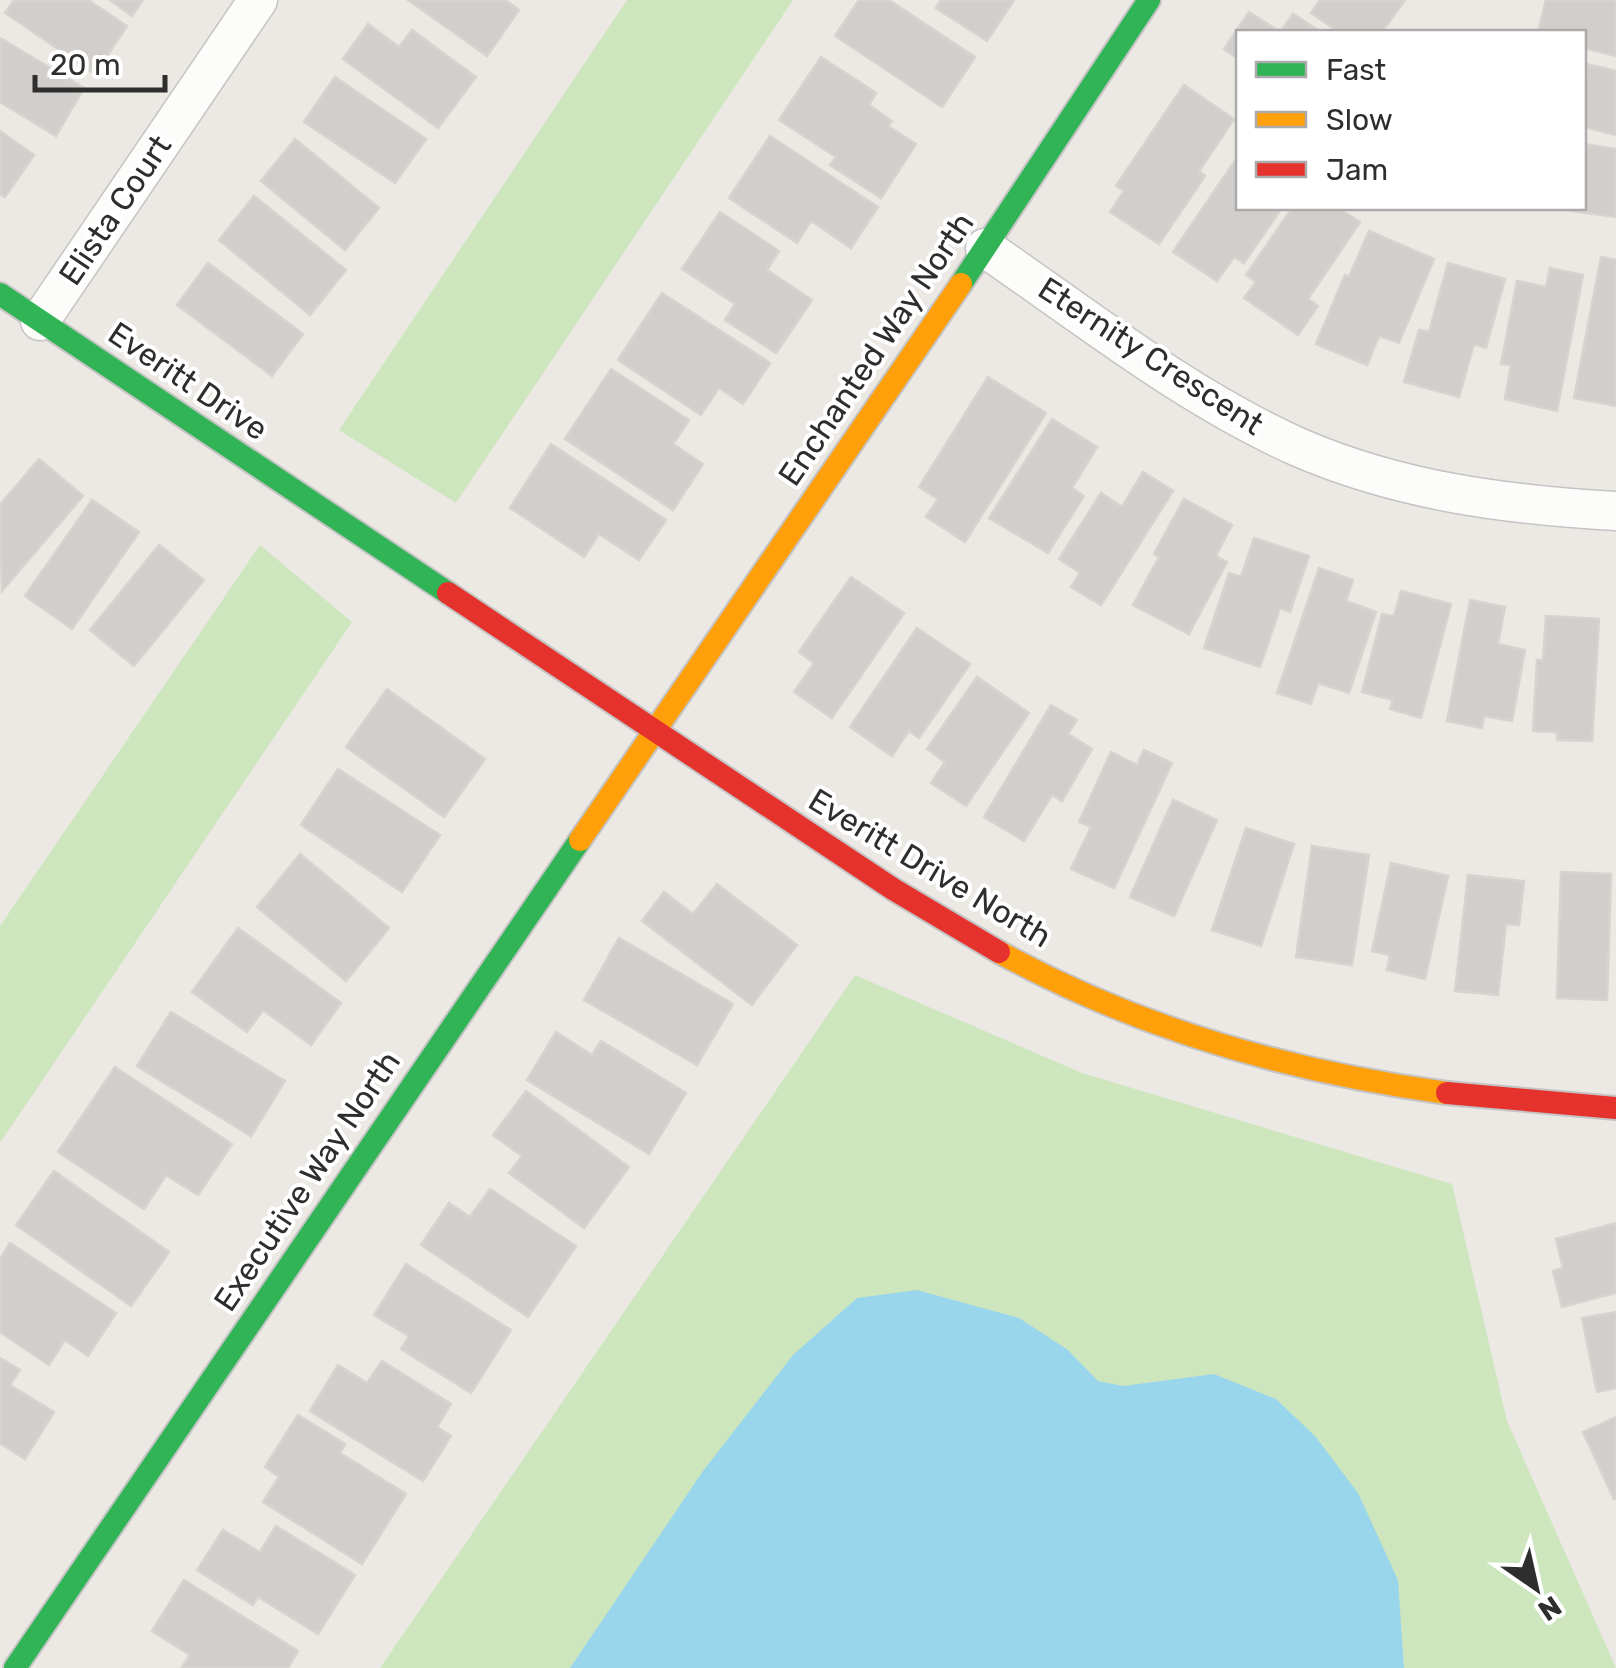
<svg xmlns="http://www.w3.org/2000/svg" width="1616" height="1668" font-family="Rubik,sans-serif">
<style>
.green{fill:#cee6be}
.water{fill:#99d6ec}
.building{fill:#d1cecb;stroke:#d7d4d0;stroke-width:2.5}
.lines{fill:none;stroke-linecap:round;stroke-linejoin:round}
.street-casing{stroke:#c5c4c5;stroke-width:41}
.fast-casing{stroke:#c5c4c5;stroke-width:26}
.slow-casing{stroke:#c5c4c5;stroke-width:26}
.jam-casing{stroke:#c5c4c5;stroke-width:26}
.street{stroke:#fcfcfb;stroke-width:38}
.fast{stroke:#30b455;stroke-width:22}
.slow{stroke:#ff9f0a;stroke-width:22}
.jam{stroke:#e5322d;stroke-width:22}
.labels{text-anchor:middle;stroke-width:8;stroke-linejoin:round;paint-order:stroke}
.street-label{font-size:32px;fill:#2e2e2e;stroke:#fff}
</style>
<rect width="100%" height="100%" fill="#ece8e4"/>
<g class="green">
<polygon points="627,0 793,0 456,503 339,430"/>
<polygon points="260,545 352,622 0,1143 0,926"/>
<polygon points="855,975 1082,1073 1452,1184 1507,1421 1616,1668 380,1668"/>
</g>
<polygon class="water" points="917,1290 1019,1318 1068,1350 1098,1381 1123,1386 1214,1374 1276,1399 1315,1436 1358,1493 1398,1580 1404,1668 570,1668 703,1471 793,1355 857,1298"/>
<g class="building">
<polygon points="14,0 88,0 127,26 95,74 5,13"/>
<polygon points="110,0 143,0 132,16"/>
<polygon points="408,0 505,0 519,10 487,56"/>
<polygon points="859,0 889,0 975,57 942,107 835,36"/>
<polygon points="941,0 1014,0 987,41 936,8"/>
<polygon points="1320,0 1319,0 1405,0 1382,32 1339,32 1311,13"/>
<polygon points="1546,0 1616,0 1616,56 1584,48 1584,32 1538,32"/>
<polygon points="1249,12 1280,32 1293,14 1321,32 1238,32 1238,59 1224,49"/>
<polygon points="368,24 399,47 412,30 476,77 438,128 343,59"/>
<polygon points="0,38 84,88 56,136 0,102"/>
<polygon points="821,57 876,93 869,105 892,121 888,126 916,144 881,198 830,165 836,157 779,120"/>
<polygon points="1587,64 1616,71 1616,135 1584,127"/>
<polygon points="335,77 426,139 395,183 304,122"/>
<polygon points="1184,85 1234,119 1199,171 1205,176 1159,244 1110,212 1124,191 1116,186"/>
<polygon points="0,131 34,155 5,197 0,194"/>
<polygon points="770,136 878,207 851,248 811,221 797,243 729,198"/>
<polygon points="295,139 379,208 345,250 261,181"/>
<polygon points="1584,144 1616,149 1616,217 1550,208 1584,208"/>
<polygon points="1238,156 1238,208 1282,208 1244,263 1234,257 1217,281 1173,252"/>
<polygon points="254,196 346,270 310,315 219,240"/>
<polygon points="1292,208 1338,208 1360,222 1308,299 1318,306 1298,335 1244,298 1256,282 1246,275"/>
<polygon points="720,212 779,251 767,270 812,300 776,353 725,320 735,304 682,269"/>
<polygon points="1369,231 1434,259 1399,343 1379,336 1367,365 1316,344 1345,275 1349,277"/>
<polygon points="1601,257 1616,260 1616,406 1574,398"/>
<polygon points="208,263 303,334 272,376 177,305"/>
<polygon points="1448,263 1505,279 1486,348 1474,344 1459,397 1404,382 1419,330 1429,332"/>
<polygon points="1550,268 1583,275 1557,411 1505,399 1511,365 1501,364 1517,281 1546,287"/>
<polygon points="662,293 770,363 743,404 719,388 701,415 618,360"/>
<polygon points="611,369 689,420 673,444 703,464 673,510 565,439"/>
<polygon points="988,377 1046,413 965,542 926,517 938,499 919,487"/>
<polygon points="1052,419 1097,447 1072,488 1084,496 1048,553 989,518"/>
<polygon points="551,444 666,520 639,560 599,534 584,557 510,508"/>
<polygon points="39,459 83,496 2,591 0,505"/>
<polygon points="1143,472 1173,491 1101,605 1071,587 1080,573 1059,559 1101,493 1122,507"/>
<polygon points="1184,499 1232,525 1216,556 1227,562 1189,634 1133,605 1159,557 1154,554"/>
<polygon points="92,500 139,532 72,629 25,596"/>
<polygon points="1254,538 1309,556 1290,612 1280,608 1260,667 1204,648 1229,573 1241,577"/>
<polygon points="159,545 204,580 134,666 90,630"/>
<polygon points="1319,568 1353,580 1346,601 1376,612 1349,693 1318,683 1311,704 1277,693"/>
<polygon points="851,577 904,613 832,718 794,692 814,663 799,652"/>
<polygon points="1401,591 1451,604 1421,718 1390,709 1393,700 1362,692 1382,614 1394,616"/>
<polygon points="1470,600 1505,607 1498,644 1525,650 1512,721 1484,716 1482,728 1447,721"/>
<polygon points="1546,616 1599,619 1592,741 1557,740 1557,732 1533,731 1537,660 1543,660"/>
<polygon points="917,628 970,664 919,738 909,731 892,756 850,727"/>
<polygon points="977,677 1029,713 966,806 931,783 945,762 927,749"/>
<polygon points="387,689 485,759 444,817 346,747"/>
<polygon points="1051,705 1077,720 1068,734 1092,749 1062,801 1052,795 1024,841 984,817"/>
<polygon points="1144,750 1172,763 1114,888 1071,869 1091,827 1079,822 1111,752 1137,765"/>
<polygon points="338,769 440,835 402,892 301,825"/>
<polygon points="1173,800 1217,820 1174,916 1130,897"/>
<polygon points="1246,828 1294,844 1261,946 1212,930"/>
<polygon points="1312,846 1369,855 1352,965 1296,957"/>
<polygon points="300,854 389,928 346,981 257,907"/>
<polygon points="1391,863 1448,876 1425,979 1387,970 1390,955 1372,951"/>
<polygon points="1561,872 1611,874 1607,1000 1557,998"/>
<polygon points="1468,875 1524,881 1519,925 1506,924 1498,995 1455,991"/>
<polygon points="717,884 797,945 752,1005 642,921 664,892 693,914"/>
<polygon points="238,928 341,1003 311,1045 263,1010 247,1032 192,992"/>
<polygon points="619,938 733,1004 697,1065 584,1000"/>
<polygon points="171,1012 285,1081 251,1136 137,1066"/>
<polygon points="556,1032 592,1055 601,1041 686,1093 649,1154 527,1080"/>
<polygon points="115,1067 232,1144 198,1195 166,1175 144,1209 58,1152"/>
<polygon points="526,1091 629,1167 584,1228 509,1173 522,1156 493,1135"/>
<polygon points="54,1171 169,1252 131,1306 16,1225"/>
<polygon points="490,1189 576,1246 528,1317 421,1245 449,1203 470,1217"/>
<polygon points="1616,1223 1616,1293 1562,1307 1553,1271 1563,1268 1556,1239"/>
<polygon points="10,1243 116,1313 88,1356 65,1340 49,1365 0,1332 0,1259"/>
<polygon points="406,1264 511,1330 471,1393 401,1349 409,1336 374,1315"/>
<polygon points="1616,1312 1616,1388 1597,1392 1582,1318"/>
<polygon points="0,1358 20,1370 10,1385 54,1412 25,1459 0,1443"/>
<polygon points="382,1361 451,1404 437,1427 451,1436 423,1481 310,1411 338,1365 367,1383"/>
<polygon points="298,1415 345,1444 340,1453 406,1494 362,1564 263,1502 279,1477 265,1467"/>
<polygon points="1616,1417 1616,1498 1614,1499 1583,1432"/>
<polygon points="276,1526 355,1575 318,1634 258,1597 253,1605 197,1570 223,1530 260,1552"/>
<polygon points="184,1580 298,1651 288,1668 182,1667 190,1655 152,1631"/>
</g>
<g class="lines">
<defs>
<g id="street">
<path d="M 985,248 C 1086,317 1186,397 1298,447 C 1399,491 1507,505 1616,511"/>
<polyline points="40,321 258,0"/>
</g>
<g id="fast">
<polyline points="961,284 1149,0"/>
<polyline points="0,294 448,593"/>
<polyline points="15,1668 580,840"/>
</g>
<g id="slow">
<polyline points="580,840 961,284"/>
<path d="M 999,952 C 1137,1028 1291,1072 1447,1093"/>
</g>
<g id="jam">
<polyline points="448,593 893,889 999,952"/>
<polyline points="1447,1093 1616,1108"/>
</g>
</defs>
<use href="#street" class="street-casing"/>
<use href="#fast" class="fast-casing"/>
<use href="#slow" class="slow-casing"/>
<use href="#jam" class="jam-casing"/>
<use href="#street" class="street"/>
<use href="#fast" class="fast"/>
<use href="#slow" class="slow"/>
<use href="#jam" class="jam"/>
</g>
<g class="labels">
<g class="street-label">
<text transform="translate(115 210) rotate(-56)" y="11">Elista Court</text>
<text transform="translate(876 349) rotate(-56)" y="11">Enchanted Way North</text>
<text transform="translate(1151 356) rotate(33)" y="11">Eternity Crescent</text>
<text transform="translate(188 381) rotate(34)" y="11">Everitt Drive</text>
<text transform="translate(930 868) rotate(31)" y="11">Everitt Drive North</text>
<text transform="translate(307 1181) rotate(-56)" y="11">Executive Way North</text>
</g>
</g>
<rect x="1236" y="30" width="350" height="180" fill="#ffffff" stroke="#ababab" stroke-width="2.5"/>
<rect x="1256" y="62" width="50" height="15" fill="#30b455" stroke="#ababab" stroke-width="2.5"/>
<text x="1326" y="80" font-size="30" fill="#2e2e2e">Fast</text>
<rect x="1256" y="112" width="50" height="15" fill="#ff9f0a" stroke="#ababab" stroke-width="2.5"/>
<text x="1326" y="130" font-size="30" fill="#2e2e2e">Slow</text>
<rect x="1256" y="162" width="50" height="15" fill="#e5322d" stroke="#ababab" stroke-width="2.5"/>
<text x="1326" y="180" font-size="30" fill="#2e2e2e">Jam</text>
<g transform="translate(1536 1588) rotate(146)" stroke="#ffffff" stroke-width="8" paint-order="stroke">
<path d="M0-8L18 38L0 25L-18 38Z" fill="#2e2e2e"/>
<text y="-15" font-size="28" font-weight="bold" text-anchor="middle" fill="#2e2e2e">N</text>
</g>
<path d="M35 75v15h130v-15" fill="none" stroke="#2e2e2e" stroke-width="5"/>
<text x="50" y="75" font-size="30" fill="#2e2e2e" stroke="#ffffff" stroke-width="8" paint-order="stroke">20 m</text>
</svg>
